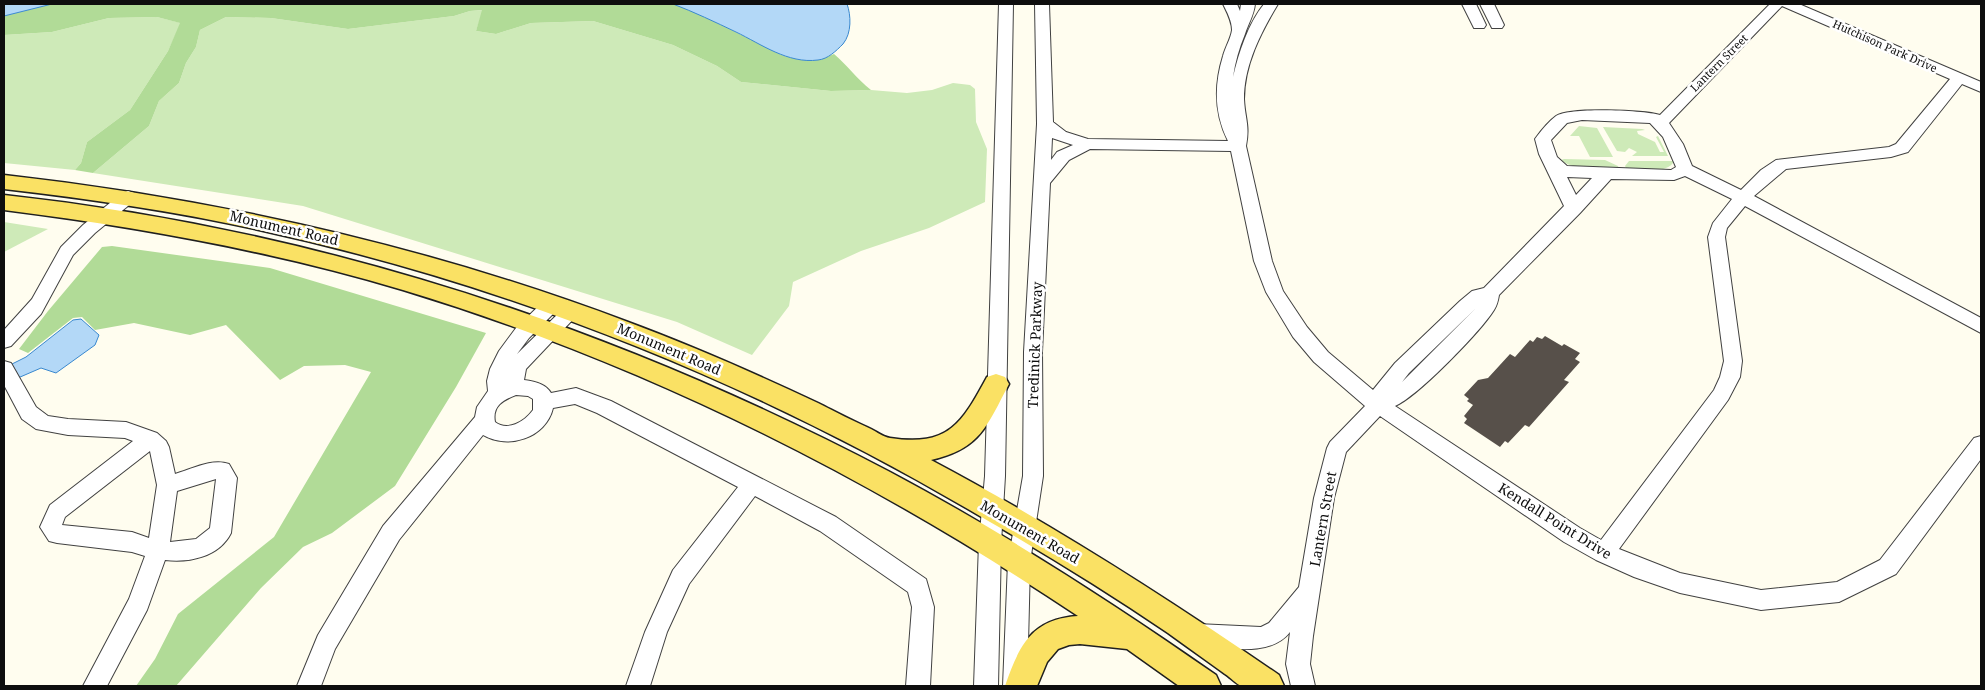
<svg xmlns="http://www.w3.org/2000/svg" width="1985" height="690" font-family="'Noto Serif',serif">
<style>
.green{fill:#ceeab8}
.forest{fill:#b1db97}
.water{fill:#b3d8f7;stroke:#3988cf}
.building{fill:#57504a}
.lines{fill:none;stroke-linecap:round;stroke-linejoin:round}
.minor-casing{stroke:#414141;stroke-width:2}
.major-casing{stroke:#1f1f1f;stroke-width:3}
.minor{fill:#fff;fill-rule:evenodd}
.major{fill:#fae164;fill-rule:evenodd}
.labels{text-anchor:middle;stroke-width:5;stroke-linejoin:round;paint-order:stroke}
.far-street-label{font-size:11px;fill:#0e0e0e;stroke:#fff}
.street-label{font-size:14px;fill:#0e0e0e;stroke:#fff}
</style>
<rect width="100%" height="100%" fill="#fffdef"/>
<g class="green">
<polygon points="483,10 476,31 496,34 531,23 593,21 673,45 717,66 741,82 831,91 871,90 907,93 932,90 953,83 970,85 975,89 976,122 987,149 985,202 929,228 861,251 793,282 789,306 752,355 677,322 303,206 93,173 149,126 159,101 179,83 186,63 196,47 200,30 226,17 271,18 348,29 454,16 470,11"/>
<polygon points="157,17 181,23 168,51 130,110 87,142 81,163 75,170 4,163 4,35 52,32 109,18"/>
<polygon points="1579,126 1597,128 1613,157 1590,157 1579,136 1570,136"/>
<polygon points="1603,127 1642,129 1645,130 1637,131 1638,134 1655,142 1660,152 1664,152 1656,137 1658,136 1668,156 1632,156 1637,152 1629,148 1625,152 1617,151"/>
<path d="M 1564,159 L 1605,160 L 1618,166 L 1619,168 C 1601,168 1576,172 1561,160 Z"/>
<path d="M 1629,161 L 1674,161 C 1668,175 1639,169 1626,168 L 1625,166 Z"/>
<polygon points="4,222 48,229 4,252"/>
</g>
<g class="forest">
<path d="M 52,4 L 673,4 L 695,12 L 782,55 L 800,60 L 819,60 L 834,54 C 847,65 857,79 871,90 L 831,91 L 741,82 L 717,66 L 673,45 L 593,21 L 531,23 L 496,34 L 476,31 L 482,10 L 470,11 L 454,16 L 348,29 L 271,18 L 226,17 L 200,30 L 196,47 L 186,63 L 179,83 L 159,101 L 149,126 L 93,173 L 75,170 L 81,163 L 87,142 L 130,110 L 168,51 L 180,23 L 157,17 L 109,18 L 52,32 L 4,35 L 4,16 Z"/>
<polygon points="112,246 270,268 486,333 456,387 395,486 332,533 303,547 261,588 176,686 136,686 155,659 178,614 274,537 371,372 345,365 304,366 280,380 226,325 190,335 134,323 95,330 82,317 73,318 28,353 19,349 48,311 102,247"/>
</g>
<g class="water">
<polygon points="4,4 52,4 4,16"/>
<path d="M 673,4 L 847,4 C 851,15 852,33 843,44 C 836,51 828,59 818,60 C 788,64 761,44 736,32 C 715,22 694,12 673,4 Z"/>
<polygon points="81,319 99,335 95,345 56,373 41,368 4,384 4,368 26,357 73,320"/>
</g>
<polygon class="building" points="1545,336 1562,346 1564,344 1580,353 1575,359 1580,362 1564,380 1569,382 1529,427 1525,425 1508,443 1505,441 1500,447 1464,423 1467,419 1464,416 1473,405 1467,401 1469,399 1464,395 1478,380 1488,378 1510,354 1515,357 1530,340 1533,342 1537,337 1542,339"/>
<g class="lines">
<defs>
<g id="minor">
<polygon points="999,4 1013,4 1005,476 1001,543 998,686 974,686 979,543 985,476"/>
<path d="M 1035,4 L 1049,4 L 1053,122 L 1066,132 L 1088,139 L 1228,141 C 1214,113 1214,85 1223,56 C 1225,48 1231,38 1232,30 C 1232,21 1227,12 1223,4 L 1237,4 L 1240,11 L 1241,4 L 1255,4 C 1254,15 1248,24 1245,34 C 1239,48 1235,63 1233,77 C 1239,52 1248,24 1264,4 L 1278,4 C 1261,32 1244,65 1244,99 C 1245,119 1250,125 1246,146 L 1272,261 L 1283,291 L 1307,327 L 1328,352 L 1373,390 L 1395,363 L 1460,301 L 1472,291 L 1484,288 L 1564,206 L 1539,154 L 1535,139 C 1540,132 1549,121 1556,116 C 1570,107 1643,110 1660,115 L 1770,4 L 1799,4 L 1981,82 L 1981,92 L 1962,84 L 1908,152 L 1891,157 L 1786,169 L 1754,196 L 1981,318 L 1981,333 L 1745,206 L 1727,228 L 1725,237 L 1742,361 L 1740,377 L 1728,400 L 1619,549 L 1680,573 L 1761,590 L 1837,582 L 1880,560 L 1974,438 L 1981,436 L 1981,459 L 1896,574 L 1839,602 L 1761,610 L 1680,593 L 1634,577 L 1596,560 L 1564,542 L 1380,416 L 1346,452 L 1334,498 L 1313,636 L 1310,664 L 1315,686 L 1291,686 L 1286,664 L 1290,632 C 1270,658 1226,647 1197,646 L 1189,643 L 1186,635 L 1189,627 L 1197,624 L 1261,627 L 1269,623 L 1299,587 L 1314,498 L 1327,448 L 1330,442 L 1365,406 L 1314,362 L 1293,337 L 1266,292 L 1254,261 L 1231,151 L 1090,149 L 1069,160 L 1050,183 L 1042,352 L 1043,476 L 1030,562 L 1027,686 L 1003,686 L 1008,562 L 1023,476 L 1024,352 L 1037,124 ZM 1782,6 L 1950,79 L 1896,144 L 1889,147 L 1776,160 L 1761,170 L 1741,190 L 1692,166 L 1683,144 L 1669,123 ZM 1582,120 L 1650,123 L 1663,137 L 1676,167 L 1671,170 L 1567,166 L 1557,157 L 1551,140 L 1567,123 ZM 1052,138 L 1073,145 L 1057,152 L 1051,160 ZM 1685,176 L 1732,199 L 1713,223 L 1708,237 L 1724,361 L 1720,377 L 1714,390 L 1601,540 L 1580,528 L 1395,406 C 1417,397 1481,331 1494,310 C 1497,305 1498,301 1499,295 L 1580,213 L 1611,179 L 1674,180 ZM 1567,177 L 1592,178 L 1576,195 ZM 1476,308 L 1402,382 L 1409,373 Z"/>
<polygon points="1462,4 1476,4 1486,25 1484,28 1474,28"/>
<polygon points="1480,4 1494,4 1504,25 1502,28 1492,28"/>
<polygon points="128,191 134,193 136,197 134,201 95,233 73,255 41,314 11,346 4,348 4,330 32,299 61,247 83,225 122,193"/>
<path d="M 552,297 L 558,299 L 561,304 L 558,309 L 529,338 L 517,354 L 566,306 L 572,304 L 578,306 L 581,311 L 526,369 L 524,380 C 534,381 546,384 551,393 L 576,388 L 611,401 L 836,517 L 926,579 L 934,607 L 930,686 L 906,686 L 912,607 L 908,592 L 820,531 L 755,496 L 689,584 L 667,632 L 650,686 L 626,686 L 645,632 L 673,570 L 738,487 L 597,413 L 575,404 L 553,408 C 546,438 508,450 483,435 L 399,540 L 335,649 L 321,686 L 297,686 L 318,635 L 383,526 L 475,417 L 477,407 L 488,391 L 487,381 L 490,369 L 499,351 L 516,328 L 546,299 ZM 516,395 L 528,396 L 533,399 L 533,410 C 525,421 508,432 495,422 C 492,406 503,400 516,395 Z"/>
<path d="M 4,361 L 11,363 L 36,407 L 48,416 L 68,419 L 126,422 L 157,433 L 166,441 L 169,447 L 175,474 C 192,469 212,458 229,464 L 237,478 L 231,533 C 219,557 189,563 165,560 L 147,610 L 107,686 L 83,686 L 129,599 L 145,556 L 132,552 L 57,543 L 49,541 L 40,527 L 50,505 L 133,441 L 125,438 L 68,435 L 36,429 L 22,419 L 4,385 ZM 150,451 L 157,485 L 149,538 L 132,532 L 62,525 L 65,517 ZM 216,479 L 210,528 L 196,539 L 170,542 L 177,491 Z"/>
</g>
<g id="major">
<path d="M 4,175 C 217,199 427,246 628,322 C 693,346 756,374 818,403 C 836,412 853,421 871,429 C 877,432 883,437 890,438 C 949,447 962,423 987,377 L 996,374 L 1005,377 L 1009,384 C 987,426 980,449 931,460 C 1052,524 1167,598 1279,675 L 1284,686 C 1274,686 1251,689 1242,686 C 1237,685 1230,677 1225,674 C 1206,660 1187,647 1168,633 C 1110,594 1051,557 990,522 C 762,386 519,287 259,230 C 175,211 90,199 4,189 Z"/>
<path d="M 4,195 C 317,229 612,326 890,472 C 1003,532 1111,602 1216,675 L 1221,686 L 1179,686 L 1127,649 L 1080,644 L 1069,645 L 1058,649 L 1047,662 L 1037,686 L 1005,686 C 1019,646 1031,619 1078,616 C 870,477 644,363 403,290 C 273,251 139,227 4,210 Z"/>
</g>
</defs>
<use href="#minor" class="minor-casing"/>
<use href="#major" class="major-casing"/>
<use href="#minor" class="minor"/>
<use href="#major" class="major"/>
</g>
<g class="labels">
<g class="far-street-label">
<text transform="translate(1885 46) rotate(24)" y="4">Hutchison Park Drive</text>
<text transform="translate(1719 63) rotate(-45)" y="4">Lantern Street</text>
</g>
<g class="street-label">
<text transform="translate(284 228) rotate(13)" y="5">Monument Road</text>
<text transform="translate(1035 345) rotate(-88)" y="5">Tredinick Parkway</text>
<text transform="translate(669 349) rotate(23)" y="5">Monument Road</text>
<text transform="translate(1323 519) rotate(-80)" y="5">Lantern Street</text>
<text transform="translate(1555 521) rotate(32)" y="5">Kendall Point Drive</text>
<text transform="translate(1030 532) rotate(30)" y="5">Monument Road</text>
</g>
</g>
<rect width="1985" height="690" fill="none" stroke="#0e0e0e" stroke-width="10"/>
</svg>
